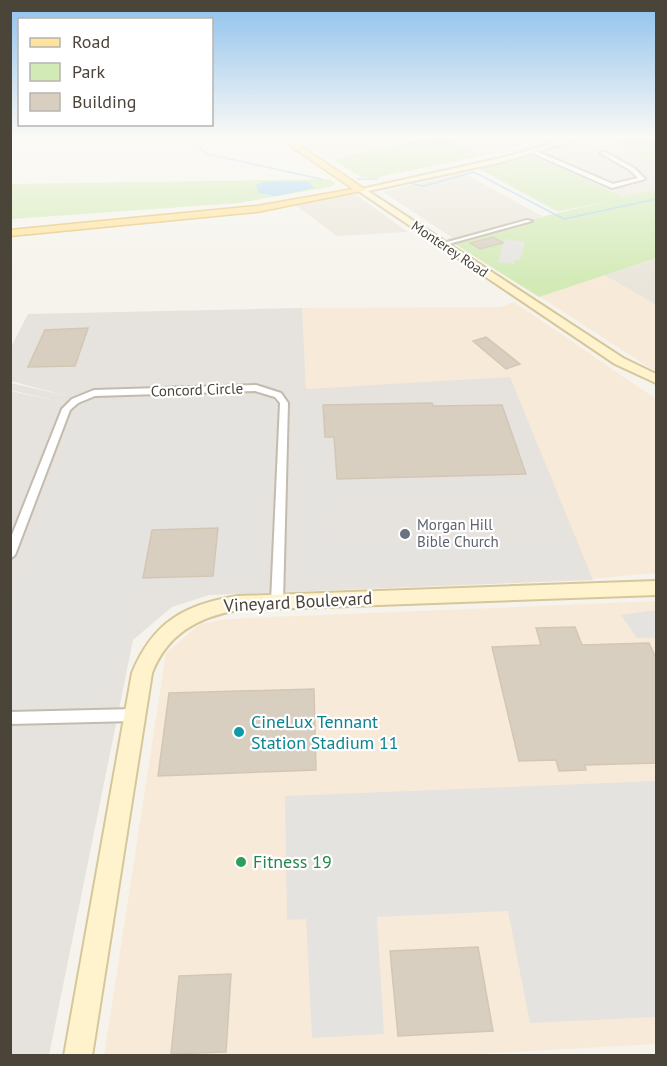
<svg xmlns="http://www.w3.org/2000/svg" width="667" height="1066" font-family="'PT Sans',sans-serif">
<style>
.residential{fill:#eae5da}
.commercial{fill:#f7ead8}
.industrial{fill:#e6e2dd}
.green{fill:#d2eab5}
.parking{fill:#e5e3e0}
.water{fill:#a9d4f2}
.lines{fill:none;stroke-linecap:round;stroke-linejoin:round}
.stream{stroke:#a9d4f2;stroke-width:1.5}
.building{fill:#d8cfc1;stroke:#d3c7b4;stroke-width:1.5}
.street-casing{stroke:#c2bbae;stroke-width:4}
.secondary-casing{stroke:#d6c79b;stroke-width:4}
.primary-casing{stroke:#e6c16a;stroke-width:3}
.street{fill:#fff;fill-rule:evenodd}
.secondary{fill:#fff3cd;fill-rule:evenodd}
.primary{fill:#ffe39c;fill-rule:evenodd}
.worship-dot{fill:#6b7280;stroke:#fff;stroke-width:2}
.culture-dot{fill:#0f9aa8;stroke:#fff;stroke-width:2}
.leisure-dot{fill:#2e9e5b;stroke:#fff;stroke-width:2}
.labels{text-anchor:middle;stroke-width:4.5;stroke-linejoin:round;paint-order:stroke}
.far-street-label{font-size:14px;fill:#4b4439;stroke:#fff}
.street-label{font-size:15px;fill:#4b4439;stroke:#fff}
.worship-label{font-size:15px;fill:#5b616d;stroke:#fff;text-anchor:start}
.near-street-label{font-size:18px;fill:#4b4439;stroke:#fff}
.near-culture-label{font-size:18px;fill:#0d838f;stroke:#fff;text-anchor:start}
.near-leisure-label{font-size:18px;fill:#27864d;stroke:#fff;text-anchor:start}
</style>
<rect width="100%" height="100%" fill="#f6f3ec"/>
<g class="residential">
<polygon points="443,136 554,136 481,156"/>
<polygon points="591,136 607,136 656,167 656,190 557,212 477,168"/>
<polygon points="463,173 542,216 453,238 383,192"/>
<polygon points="354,194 355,194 408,232 337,236 295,205"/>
<polygon points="656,258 656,305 604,275"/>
</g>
<g class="commercial">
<polygon points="348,136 374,149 327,159 306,145"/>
<polygon points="604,275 656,305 656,372 539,296"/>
<polygon points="514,302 656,399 656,573 592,579 510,378 306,389 302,308 500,307"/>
<polygon points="656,601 656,1044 438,1056 104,1056 166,653 200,624 227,619"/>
</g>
<polygon class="industrial" points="302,308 306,389 510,377 593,580 209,595 172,607 133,640 49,1055 11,1055 11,391 60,402 11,390 11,383 67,396 11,381 11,347 28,314"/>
<g class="green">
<polygon points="442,136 481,156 374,178 361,177 332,159"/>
<polygon points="608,136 646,136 656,142 656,167"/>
<polygon points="532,156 623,197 656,190 656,258 539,297 447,239 609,201 558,211 481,169"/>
<polygon points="329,179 335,183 330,187 239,203 11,219 11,184"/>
</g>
<g class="parking">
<polygon points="505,239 525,242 520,260 515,260 514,264 498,262"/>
<polygon points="259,397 268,403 261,578 137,583 113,690 97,699 11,701 11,608 80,407 95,400"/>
<polygon points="322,397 326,483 538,477 544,493 326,500 329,551 572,543 581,568 300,576 301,398"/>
<polygon points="656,610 656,638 637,638 621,615"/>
<polygon points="656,781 656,1017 530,1023 508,911 377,917 384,1034 312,1038 306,919 287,920 285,796"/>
</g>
<polygon class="water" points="288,181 309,182 314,188 277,196 258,193 256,185 265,182"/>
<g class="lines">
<g class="stream">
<polyline points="197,136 198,146 207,154 321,179"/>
<polyline points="358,179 378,179"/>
<polyline points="413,184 424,186 474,172 564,219 656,199"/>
</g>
</g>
<g class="building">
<polygon points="493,237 503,243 480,249 470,243"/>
<polygon points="88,328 75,366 28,367 45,330"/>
<polygon points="486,337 520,364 506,369 473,341"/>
<polygon points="432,403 433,406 502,405 526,474 337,479 334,437 325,437 323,405"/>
<polygon points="218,528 213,576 143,578 152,530"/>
<polygon points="575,627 582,645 649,643 657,660 657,763 585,765 586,770 559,771 556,760 519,761 492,647 541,645 536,628"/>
<polygon points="314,689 316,770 158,776 169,693"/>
<polygon points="478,947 493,1031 398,1036 390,951"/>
<polygon points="231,974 226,1052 171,1054 179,976"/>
</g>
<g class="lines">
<defs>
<g id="street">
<polygon points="649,136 655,136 656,141"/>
<polygon points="532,151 536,151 613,184 638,178 630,170 600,153 605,152 634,168 645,179 612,188 532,153"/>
<polygon points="527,220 532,221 445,245 440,244"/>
<polygon points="256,385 281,393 288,403 283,602 281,605 277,607 273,605 271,602 280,403 275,397 255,391 95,396 78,403 70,410 15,555 10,559 10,540 62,409 72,399 94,390"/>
<polygon points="135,709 140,711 142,715 140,719 135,721 10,724 10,712"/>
</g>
<g id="secondary">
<polygon points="577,136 590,136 502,162 368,191 623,358 656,374 656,383 615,364 357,190 501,158"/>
<path d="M 656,581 L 656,595 L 238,610 C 198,617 167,634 152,673 L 92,1056 L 64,1056 L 132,673 C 153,622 185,604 238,596 Z"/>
</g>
<polygon id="primary" points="276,136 286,136 366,190 257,212 10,236 10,230 257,206 353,189"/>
</defs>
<use href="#street" class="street-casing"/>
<use href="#secondary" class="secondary-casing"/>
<use href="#primary" class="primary-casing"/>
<use href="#street" class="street"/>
<use href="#secondary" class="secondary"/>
<use href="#primary" class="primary"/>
</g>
<linearGradient id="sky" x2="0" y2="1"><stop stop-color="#8fc1ec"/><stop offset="0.48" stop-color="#fbfaf6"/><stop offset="1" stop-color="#fbfaf6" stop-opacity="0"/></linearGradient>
<rect width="667" height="286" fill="url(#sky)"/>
<circle class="worship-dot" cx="405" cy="534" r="6"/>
<circle class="culture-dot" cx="239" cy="732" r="6"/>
<circle class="leisure-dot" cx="241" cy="862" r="6"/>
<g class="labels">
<g class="far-street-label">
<text transform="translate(450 249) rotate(34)" y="5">Monterey Road</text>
</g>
<g class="street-label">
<text transform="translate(197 390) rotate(-2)" y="5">Concord Circle</text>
</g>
<g class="worship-label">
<text x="417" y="530">Morgan Hill<tspan x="417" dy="17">Bible Church</tspan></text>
</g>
<g class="near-street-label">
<text transform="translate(298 602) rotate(-3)" y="6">Vineyard Boulevard</text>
</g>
<g class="near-culture-label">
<text x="251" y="728">CineLux Tennant<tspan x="251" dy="21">Station Stadium 11</tspan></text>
</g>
<g class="near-leisure-label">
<text x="253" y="868">Fitness 19</text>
</g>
</g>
<rect width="667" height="1066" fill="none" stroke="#4b4439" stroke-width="24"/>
<rect x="18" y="18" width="195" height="108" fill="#ffffff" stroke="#b7b4b0" stroke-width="1.5"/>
<rect x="30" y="38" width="30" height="9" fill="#ffe39c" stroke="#b7b4b0" stroke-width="1.5"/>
<text x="72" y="48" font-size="18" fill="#4b4439">Road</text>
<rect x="30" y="63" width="30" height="18" fill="#d2eab5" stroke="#b7b4b0" stroke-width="1.5"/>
<text x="72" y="78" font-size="18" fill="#4b4439">Park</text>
<rect x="30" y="93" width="30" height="18" fill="#d8cfc1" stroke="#b7b4b0" stroke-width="1.5"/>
<text x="72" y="108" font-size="18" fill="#4b4439">Building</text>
</svg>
